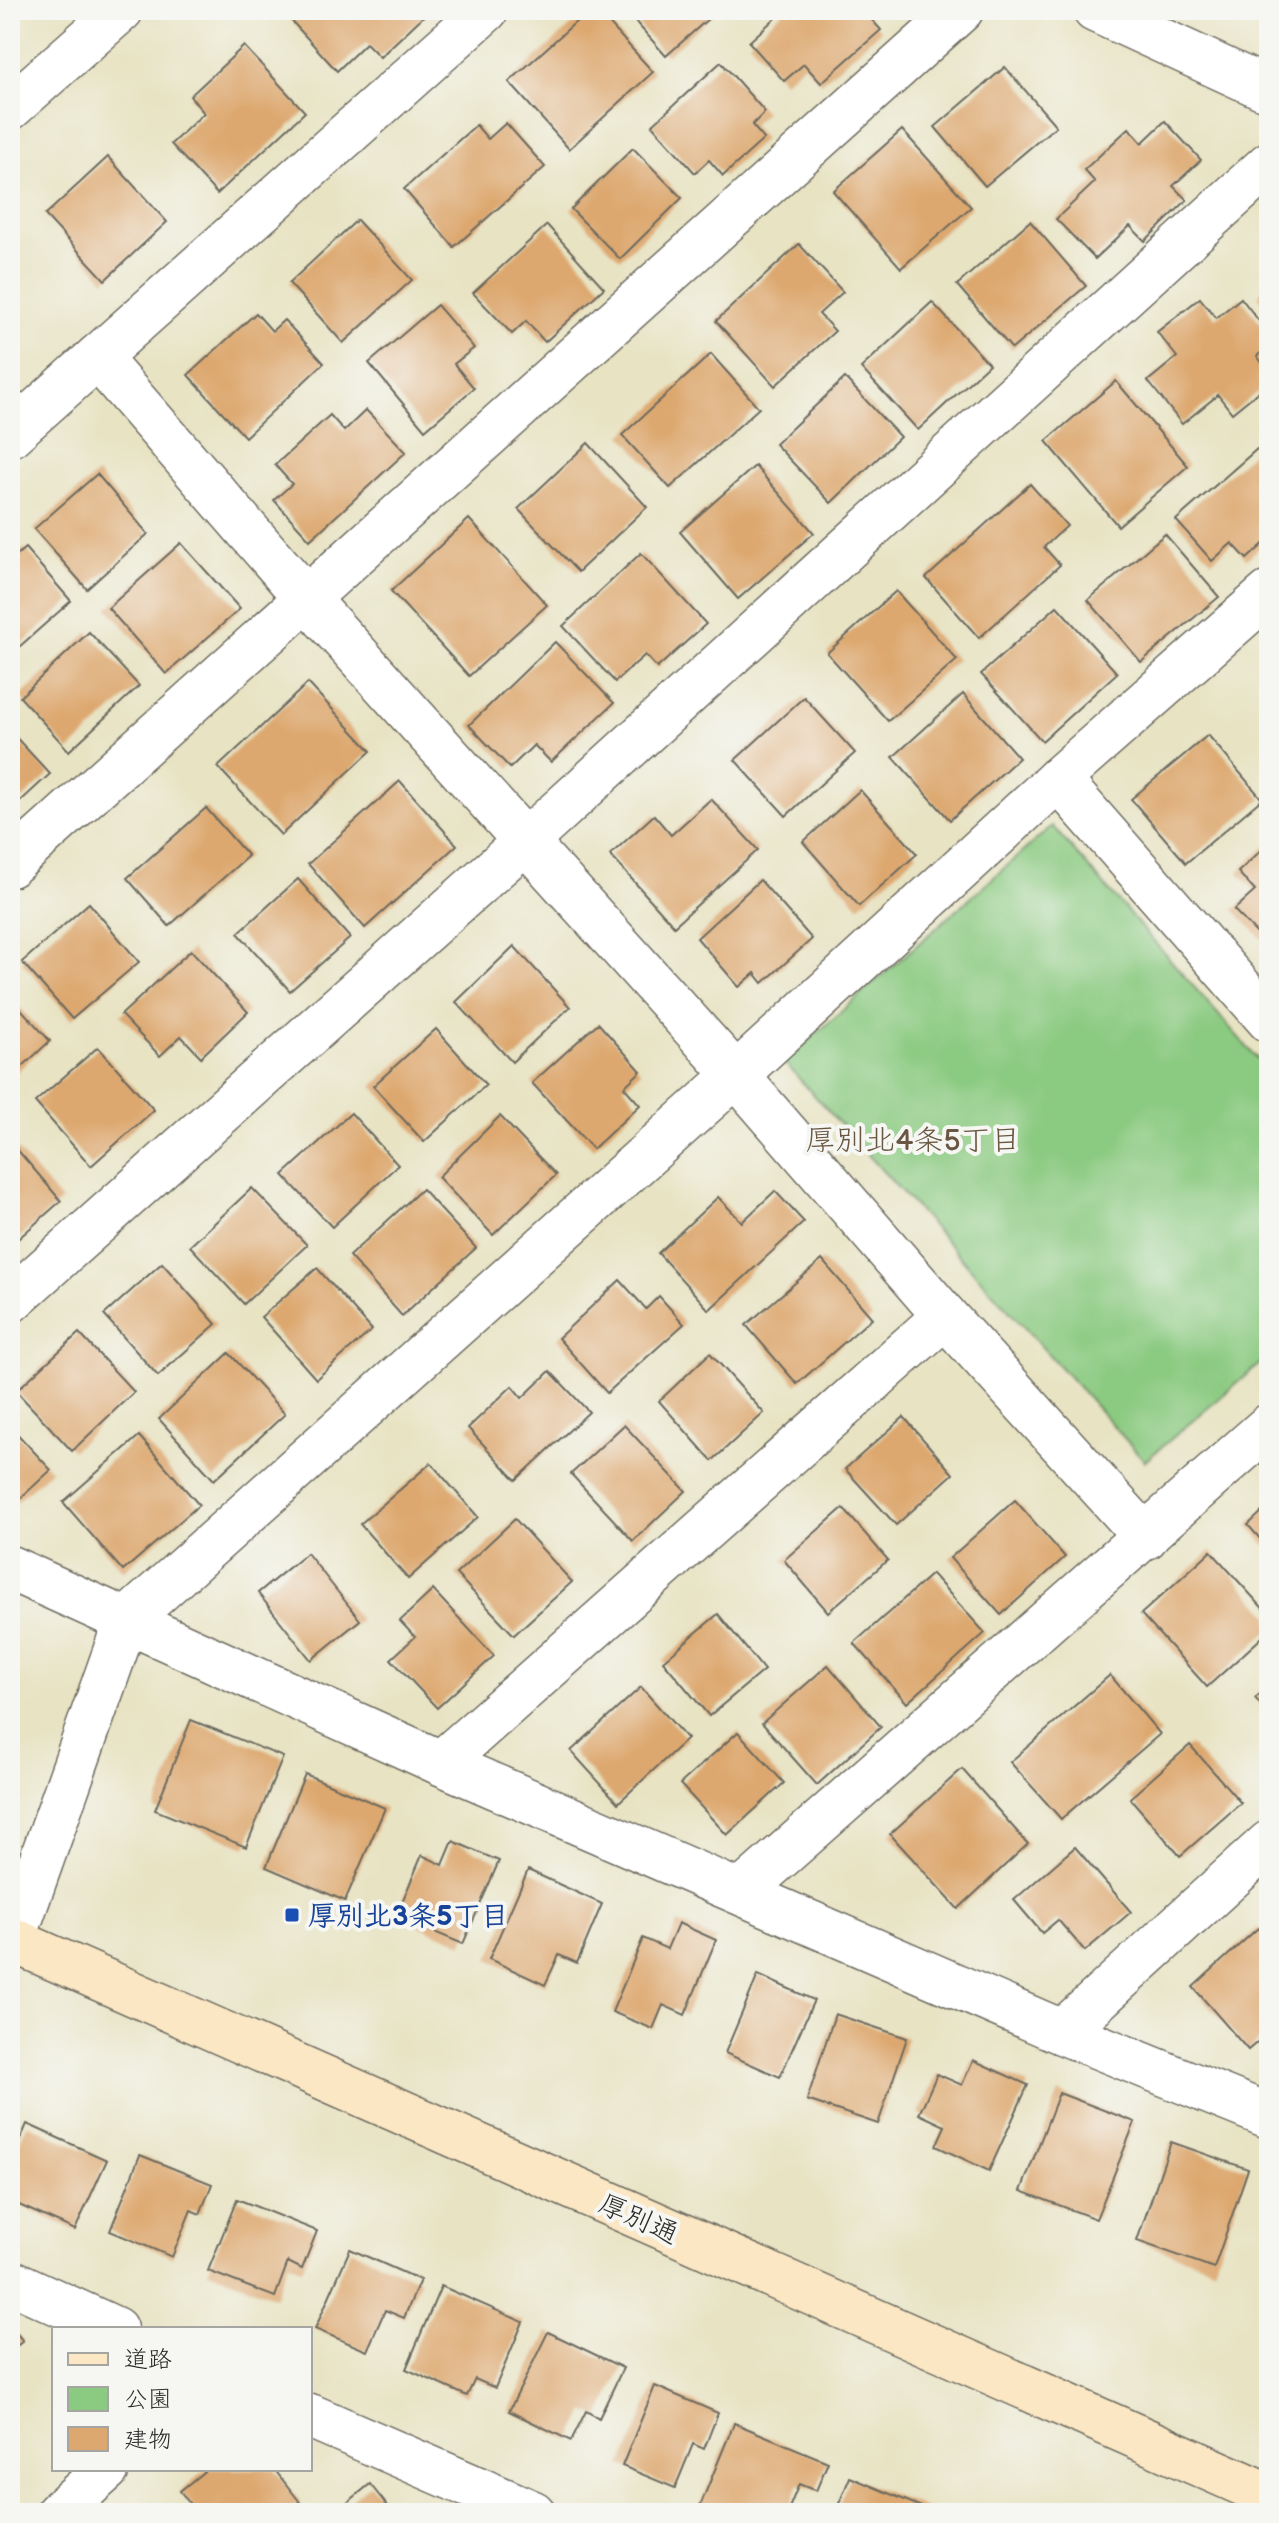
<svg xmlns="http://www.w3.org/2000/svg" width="1279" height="2523" font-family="'Balsamiq Sans','Klee One',sans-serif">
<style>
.green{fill:#8bca81;stroke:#5b7a56;stroke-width:2}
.building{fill:#dda86f}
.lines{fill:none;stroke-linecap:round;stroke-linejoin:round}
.minor-casing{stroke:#6d6b60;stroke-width:47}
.tertiary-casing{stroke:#6d6b60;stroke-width:47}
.secondary-casing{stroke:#6d6b60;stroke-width:47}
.minor{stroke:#fff;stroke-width:44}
.tertiary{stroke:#fff;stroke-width:44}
.secondary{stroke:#fbe7c3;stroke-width:44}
.transit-dot{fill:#1a4fb4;stroke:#f6f6f2;stroke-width:3}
.labels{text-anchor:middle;stroke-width:8;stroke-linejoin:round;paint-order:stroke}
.transit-label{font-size:28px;font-weight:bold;fill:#164399;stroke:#f6f6f2;text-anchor:start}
.street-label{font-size:28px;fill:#2b2b2b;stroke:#f6f6f2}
.neighbourhood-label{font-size:30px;fill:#695743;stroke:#f6f6f2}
</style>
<rect width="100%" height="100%" fill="#f6f6f2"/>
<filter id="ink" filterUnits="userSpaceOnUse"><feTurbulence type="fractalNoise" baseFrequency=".0125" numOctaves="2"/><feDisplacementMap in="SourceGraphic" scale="16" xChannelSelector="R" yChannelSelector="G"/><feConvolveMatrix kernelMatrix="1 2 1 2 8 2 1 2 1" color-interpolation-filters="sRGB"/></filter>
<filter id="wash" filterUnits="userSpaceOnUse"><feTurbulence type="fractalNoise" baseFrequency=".006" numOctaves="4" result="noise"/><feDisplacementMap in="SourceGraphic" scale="32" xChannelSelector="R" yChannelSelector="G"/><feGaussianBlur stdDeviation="1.8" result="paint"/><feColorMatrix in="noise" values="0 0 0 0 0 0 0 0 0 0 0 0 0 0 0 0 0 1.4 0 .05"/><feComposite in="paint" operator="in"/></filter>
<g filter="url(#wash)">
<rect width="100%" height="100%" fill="#e8e3c3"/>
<polygon class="green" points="1052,826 1269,1072 1269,1356 1145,1461 784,1062"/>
<g id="blocks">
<g class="building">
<polygon points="295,10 430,10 380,57 366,43 337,71 288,17"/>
<polygon points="589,10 597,10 653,72 569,149 509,82"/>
<polygon points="625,10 718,10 666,56"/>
<polygon points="784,10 863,10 881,30 821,83 804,64 784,81 749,42"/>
<polygon points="244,46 305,112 217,194 171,144 204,113 190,96"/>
<polygon points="721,62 765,112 752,125 764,139 723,176 709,160 695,173 652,125"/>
<polygon points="1005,67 1056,126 985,186 935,127"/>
<polygon points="1165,121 1201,160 1173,186 1187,200 1145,241 1130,226 1095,259 1056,219 1095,182 1084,170 1129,128 1142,143"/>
<polygon points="506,123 545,167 454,247 404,189 476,125 488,139"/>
<polygon points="902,130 971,207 901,268 833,191"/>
<polygon points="633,148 682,198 620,259 571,209"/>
<polygon points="108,157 167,222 105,280 45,215"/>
<polygon points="357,220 412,280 343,343 289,283"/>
<polygon points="1030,221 1086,286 1012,349 957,285"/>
<polygon points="547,225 604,288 545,342 526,321 512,334 473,293"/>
<polygon points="799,244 843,292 819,314 835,331 775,386 716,321"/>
<polygon points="1269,286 1269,308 1258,296"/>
<polygon points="1200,298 1216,318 1241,298 1269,334 1269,346 1257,356 1269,372 1269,383 1232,413 1218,395 1182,424 1148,381 1177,357 1157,332"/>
<polygon points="932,302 989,364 918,430 861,368"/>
<polygon points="437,305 474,348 454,364 474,388 425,430 369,363"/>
<polygon points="256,313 272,331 284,320 324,363 245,437 188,375"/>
<polygon points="711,354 759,408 670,488 622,435"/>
<polygon points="845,378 900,437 831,503 775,444"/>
<polygon points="1116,381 1188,466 1118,526 1046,441"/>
<polygon points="366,410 406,452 310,540 274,500 292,484 275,465 330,415 344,431"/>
<polygon points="588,443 647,507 578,572 518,509"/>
<polygon points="1257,449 1269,462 1269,539 1247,559 1232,543 1212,561 1176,520"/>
<polygon points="755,466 814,533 738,599 680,532"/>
<polygon points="97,474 148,534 87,589 34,529"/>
<polygon points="1030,484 1067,526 1044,547 1060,565 979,638 926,578"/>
<polygon points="469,519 547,605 469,676 391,591"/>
<polygon points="1165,534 1219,597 1141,662 1088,600"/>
<polygon points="181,543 240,609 166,674 108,608"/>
<polygon points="25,548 71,601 10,655 10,561"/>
<polygon points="641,553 706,624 657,668 645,655 615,682 563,626"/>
<polygon points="896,591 957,660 888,721 827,653"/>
<polygon points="1057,606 1117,673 1042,741 981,674"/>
<polygon points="89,632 139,686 69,751 20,697"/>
<polygon points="555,642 614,703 551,762 534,745 510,768 469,725"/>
<polygon points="308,683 371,751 281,835 218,767"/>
<polygon points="963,694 1019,758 950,820 893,757"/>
<polygon points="804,697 855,753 786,816 735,760"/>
<polygon points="10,731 50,774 10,811"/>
<polygon points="1208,735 1262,799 1186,863 1131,799"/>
<polygon points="400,781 457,845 365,928 308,864"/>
<polygon points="860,790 917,854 859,906 803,842"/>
<polygon points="711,799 758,850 674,926 610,855 654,815 671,835"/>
<polygon points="206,808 248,856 169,926 127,878"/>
<polygon points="1269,843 1269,946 1234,910 1255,891 1238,872"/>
<polygon points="298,879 350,938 290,991 238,933"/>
<polygon points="760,880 812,939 763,983 755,973 739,987 697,938"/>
<polygon points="89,903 139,962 72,1019 22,962"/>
<polygon points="514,946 570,1007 512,1062 456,1002"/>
<polygon points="191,950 248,1012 201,1057 181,1036 160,1056 121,1015"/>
<polygon points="10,997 50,1041 10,1078"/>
<polygon points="598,1023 641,1071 624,1087 640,1105 593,1149 532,1083"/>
<polygon points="436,1029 486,1085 424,1142 373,1086"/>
<polygon points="98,1047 154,1110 91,1166 35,1102"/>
<polygon points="351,1113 398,1165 332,1227 283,1175"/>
<polygon points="500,1116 556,1175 493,1235 438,1177"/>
<polygon points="10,1141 61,1201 10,1246"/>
<polygon points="252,1188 307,1245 244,1304 190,1246"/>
<polygon points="422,1189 476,1248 402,1316 349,1256"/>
<polygon points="775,1191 804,1222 709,1310 658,1253 718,1197 742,1222"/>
<polygon points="822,1260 872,1318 797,1384 746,1325"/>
<polygon points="162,1263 216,1324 158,1376 104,1315"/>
<polygon points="317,1268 372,1330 316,1379 261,1317"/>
<polygon points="620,1280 646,1309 659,1296 684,1324 607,1393 558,1338"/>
<polygon points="79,1333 134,1392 72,1451 16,1391"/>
<polygon points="229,1353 285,1414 214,1480 159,1419"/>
<polygon points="710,1353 764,1413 712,1461 659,1401"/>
<polygon points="550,1371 589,1412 516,1480 468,1428 512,1386 522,1398"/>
<polygon points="904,1417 953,1474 896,1525 845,1469"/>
<polygon points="624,1425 686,1491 633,1541 571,1474"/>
<polygon points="10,1426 51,1470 10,1508"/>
<polygon points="139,1436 199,1505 123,1571 63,1502"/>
<polygon points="431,1463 478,1517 408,1579 360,1524"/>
<polygon points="1015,1500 1065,1557 1001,1615 950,1558"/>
<polygon points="1269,1505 1269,1549 1248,1525"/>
<polygon points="843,1508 888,1560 828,1612 784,1560"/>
<polygon points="515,1519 572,1582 514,1635 456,1574"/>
<polygon points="1211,1551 1269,1615 1269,1631 1207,1687 1141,1614"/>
<polygon points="307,1553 360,1620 311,1660 258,1593"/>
<polygon points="932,1574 985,1633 907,1703 854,1643"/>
<polygon points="433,1590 494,1656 437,1708 391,1659 415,1637 400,1621"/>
<polygon points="718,1614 764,1670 709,1716 663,1661"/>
<polygon points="828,1665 881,1727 817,1785 762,1723"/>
<polygon points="1110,1675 1160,1734 1061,1819 1010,1762"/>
<polygon points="641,1687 687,1739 618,1803 571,1751"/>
<polygon points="1269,1687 1269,1715 1255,1698"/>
<polygon points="191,1720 283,1757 246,1847 155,1810"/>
<polygon points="738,1732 784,1783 727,1835 680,1784"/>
<polygon points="1190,1745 1241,1803 1180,1856 1130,1798"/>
<polygon points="962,1769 1028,1844 958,1909 890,1834"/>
<polygon points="305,1774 385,1808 345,1901 266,1867"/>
<polygon points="453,1841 499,1861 463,1944 396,1916 422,1855 443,1865"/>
<polygon points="1075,1847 1131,1912 1085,1951 1058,1920 1042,1933 1014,1900"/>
<polygon points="528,1870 602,1904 577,1963 559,1955 545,1985 489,1959"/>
<polygon points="678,1923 716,1940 685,2015 663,2005 653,2029 612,2012 643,1938 667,1949"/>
<polygon points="1258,1928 1269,1940 1269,2032 1248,2050 1193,1987"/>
<polygon points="758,1975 814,2000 780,2077 725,2053"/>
<polygon points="835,2014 907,2038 878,2124 807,2100"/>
<polygon points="973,2060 1028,2085 989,2171 936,2146 945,2126 919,2114 937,2074 962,2085"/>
<polygon points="1059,2093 1135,2122 1096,2219 1021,2191"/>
<polygon points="27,2124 107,2160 75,2230 10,2201 10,2163"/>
<polygon points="1171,2142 1248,2169 1214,2268 1137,2241"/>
<polygon points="140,2155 212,2184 200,2214 191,2210 172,2257 110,2231"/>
<polygon points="237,2199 317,2231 302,2269 288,2262 275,2297 208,2271"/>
<polygon points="350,2249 420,2280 404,2318 385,2310 367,2351 315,2329"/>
<polygon points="441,2286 523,2322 495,2388 475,2379 467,2396 406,2369"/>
<polygon points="10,2325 23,2341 10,2351"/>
<polygon points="548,2332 623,2368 599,2418 586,2411 571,2441 509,2411"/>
<polygon points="655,2386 718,2413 704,2449 693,2444 675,2488 622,2466"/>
<polygon points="734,2423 828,2462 816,2491 799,2484 787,2513 717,2513 700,2506"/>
<polygon points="207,2469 274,2469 300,2502 286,2513 197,2513 180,2491"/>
<polygon points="850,2477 931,2511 930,2513 835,2513"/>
<polygon points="370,2484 393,2513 335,2513"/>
</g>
</g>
</g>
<g filter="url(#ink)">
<use href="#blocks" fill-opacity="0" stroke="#6d6b60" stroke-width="2"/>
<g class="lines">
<defs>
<g id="minor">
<polyline points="1095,10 1269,90"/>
<polyline points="97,357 307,599 736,1075 945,1316 1146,1537"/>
<polyline points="10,435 486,10"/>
<polyline points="1058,779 1269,1020"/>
<polyline points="10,865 961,10"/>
<polyline points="10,1301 526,841 1269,164"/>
<polyline points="10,1568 441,1763 1062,2032 1269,2116"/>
<polyline points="441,1763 945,1316"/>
<polyline points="742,1891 1269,1426"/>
<polyline points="10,1949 126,1621 736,1075 1058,779 1269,593"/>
<polyline points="1062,2032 1269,1843"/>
<polyline points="10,2281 115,2329"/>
<polyline points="310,2416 533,2513"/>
<polyline points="58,2513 107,2469"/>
</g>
<polyline id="tertiary" points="10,108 121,10"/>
<polyline id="secondary" points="10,1939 1269,2495"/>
</defs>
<use href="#minor" class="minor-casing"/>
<use href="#tertiary" class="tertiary-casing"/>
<use href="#secondary" class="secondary-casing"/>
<use href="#minor" class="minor"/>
<use href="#tertiary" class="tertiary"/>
<use href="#secondary" class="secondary"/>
</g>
</g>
<rect class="transit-dot" x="284" y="1907" width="16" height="16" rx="4"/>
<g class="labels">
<g class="transit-label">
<text x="308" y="1925">厚別北3条5丁目</text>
</g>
<g class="street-label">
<text transform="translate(639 2218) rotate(24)" y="10">厚別通</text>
</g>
<g class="neighbourhood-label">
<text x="913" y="1150">厚別北4条5丁目</text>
</g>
</g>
<rect width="1279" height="2523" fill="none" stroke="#f6f6f2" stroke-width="40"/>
<rect x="52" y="2327" width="260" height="144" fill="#f6f6f2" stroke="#a5a5a2" stroke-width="2"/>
<rect x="68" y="2353" width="40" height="12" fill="#fbe7c3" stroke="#a5a5a2" stroke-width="2"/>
<text x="124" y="2367" font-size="24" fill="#2b2b2b">道路</text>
<rect x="68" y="2387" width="40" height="24" fill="#8bca81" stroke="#a5a5a2" stroke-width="2"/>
<text x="124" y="2407" font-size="24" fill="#2b2b2b">公園</text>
<rect x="68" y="2427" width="40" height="24" fill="#dda86f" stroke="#a5a5a2" stroke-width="2"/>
<text x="124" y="2447" font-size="24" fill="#2b2b2b">建物</text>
</svg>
